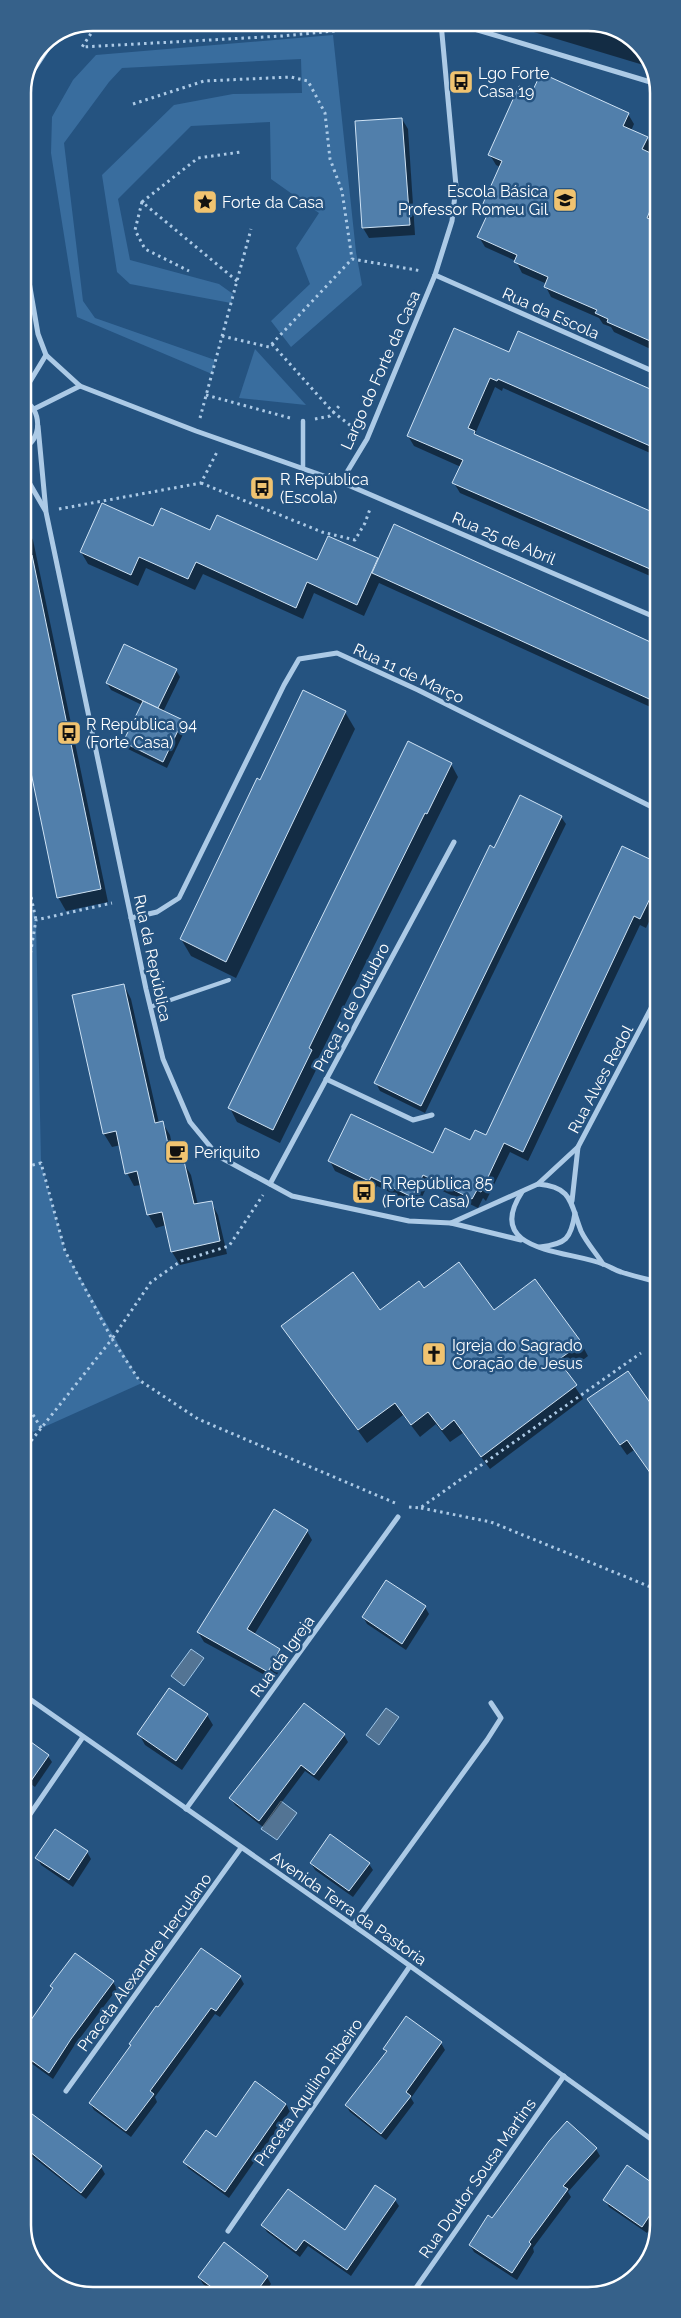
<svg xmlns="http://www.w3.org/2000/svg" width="681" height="2318" font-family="Raleway,sans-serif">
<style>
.green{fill:#396d9e}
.water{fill:#537494;stroke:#a0c6e7}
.shadow{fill:#0007}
.building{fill:#517fab;stroke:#cfe3f5}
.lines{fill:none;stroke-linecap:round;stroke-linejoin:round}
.path{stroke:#accae6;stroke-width:3;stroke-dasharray:2.5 4;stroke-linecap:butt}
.service{stroke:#accae6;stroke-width:4}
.pedestrian{stroke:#accae6;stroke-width:4.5}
.minor{stroke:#accae6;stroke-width:5}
.labels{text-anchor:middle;stroke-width:5;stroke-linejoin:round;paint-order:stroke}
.poi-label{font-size:16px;fill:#fff;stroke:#255380;text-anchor:start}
.street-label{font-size:16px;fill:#fff;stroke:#255380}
.rim{fill:none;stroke:#fff;stroke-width:2.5}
</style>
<rect width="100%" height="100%" fill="#255380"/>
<g class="green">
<polygon points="333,35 356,252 362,285 291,347 271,321 310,284 296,248 319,213 271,179 270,122 191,126 118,199 130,260 219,284 233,294 231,303 130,284 117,272 102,175 174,105 233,94 302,93 301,59 122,68 109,82 64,143 83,301 95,318 215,360 212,374 77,317 51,153 52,117 73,80 96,55"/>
<polygon points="255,349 306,405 239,398"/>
<polygon points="23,859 36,920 41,1163 65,1251 139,1380 142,1383 33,1432 23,1415"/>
</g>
<g class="water">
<polygon points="191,1649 204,1658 184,1686 171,1676"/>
<polygon points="386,1708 399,1717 379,1745 366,1735"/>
<polygon points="281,1801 297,1813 277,1840 261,1829"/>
</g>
<g class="shadow">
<polygon points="504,23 597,23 635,40 650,67"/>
<polygon points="533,94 628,114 634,124 631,131 647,138 653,148 650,154 657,157 657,217 655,222 657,223 657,352 614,332 611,327 603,324 599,318 551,297 546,287 547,284 522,273 516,261 485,247 479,237 488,216 483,208 500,167 496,165 490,155"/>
<polygon points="402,119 408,129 415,235 369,238 363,228"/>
<polygon points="519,333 657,393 657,456 503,388 502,391 495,387 475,434 477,437 657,516 657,579 460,493 454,483 461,467 414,446 408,436 510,354"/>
<polygon points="394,526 657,646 657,710 379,583 364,616 314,593 303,619 203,574 195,590 146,568 138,586 88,564 81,552 154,527 211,531 317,562 377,559 378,561"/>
<polygon points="25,527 33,540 108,902 66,911 58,897 23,727 23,528"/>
<polygon points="176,670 180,677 163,712 182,721 186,728 167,768 128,749 124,742 142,705 111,690 107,683"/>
<polygon points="345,712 355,729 236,978 191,956 181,939"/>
<polygon points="451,764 458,777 317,1061 319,1064 280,1143 237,1122 230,1108"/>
<polygon points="561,817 566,824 425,1113 380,1091 376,1083 495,849"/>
<polygon points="658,864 658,903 646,928 640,925 528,1161 510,1152 486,1201 483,1198 478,1208 428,1184 418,1206 377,1186 375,1190 335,1171 330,1161 434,1155 486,1136"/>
<polygon points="124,985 131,999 159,1123 162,1122 170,1135 176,1164 183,1162 191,1175 198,1205 211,1202 218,1215 227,1254 180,1265 172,1252 166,1225 156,1228 148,1214 141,1185 134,1186 127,1173 121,1145 112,1147 104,1134 74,996"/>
<polygon points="424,1290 494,1312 581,1343 588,1356 566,1373 583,1399 490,1469 463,1433 450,1442 436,1424 420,1437 403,1415 367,1443 282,1326 380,1311"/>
<polygon points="595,1410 658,1416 658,1484 634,1450 627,1455"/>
<polygon points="307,1531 312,1540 254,1635 279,1650 285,1660 274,1680 204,1642 198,1632"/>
<polygon points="387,1581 425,1607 429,1614 406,1650 367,1624 363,1617"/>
<polygon points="304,1705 344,1735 348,1742 319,1781 305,1771 263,1827 235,1805 231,1798"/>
<polygon points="207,1715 213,1725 182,1770 145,1745 139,1734"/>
<polygon points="24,1738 48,1756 52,1762 35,1787 24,1779"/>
<polygon points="55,1830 87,1852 91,1859 73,1887 41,1865 37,1858"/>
<polygon points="311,1863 369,1864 373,1870 353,1897 315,1870"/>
<polygon points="240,1977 244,1984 220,2017 215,2014 155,2097 157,2102 131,2137 94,2110 90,2103 158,2008"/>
<polygon points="113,1982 117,1989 74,2046 53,2079 24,2058 24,2032 53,1989 52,1987"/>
<polygon points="441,2043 445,2050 411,2098 414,2103 386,2140 350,2112 346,2106 387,2053 384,2049"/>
<polygon points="286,2104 290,2111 229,2198 188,2168 185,2162 216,2138"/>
<polygon points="24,2110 101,2167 105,2174 86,2199 24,2150"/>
<polygon points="596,2149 600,2156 568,2192 571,2197 533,2248 534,2252 517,2280 474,2252 470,2245 492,2220"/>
<polygon points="627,2167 658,2188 658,2215 647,2233 609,2207 605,2200"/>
<polygon points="395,2200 399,2206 351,2276 308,2246 300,2257 267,2232 263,2226 345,2231"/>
<polygon points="224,2244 267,2277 271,2284 263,2295 218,2295 203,2284 199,2277"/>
</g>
<g class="building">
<polygon points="541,73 629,113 623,126 648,137 642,149 657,156 657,194 647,218 657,222 657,265 650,281 657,285 657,344 607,322 608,319 595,313 597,310 544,287 548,277 514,262 517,255 477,237 489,211 481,208 502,161 488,155 519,86 532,92"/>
<polygon points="402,118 410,225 362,228 355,121"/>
<polygon points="454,328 509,352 518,331 657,392 657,449 498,379 497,381 490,378 468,428 475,431 474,434 657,514 657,572 452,483 463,460 407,436"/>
<polygon points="102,503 153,526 161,508 210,530 217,515 317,560 328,536 378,558 357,605 307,582 296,608 196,562 188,579 139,557 131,575 80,552"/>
<polygon points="394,524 657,645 658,703 372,573"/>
<polygon points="32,555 101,889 57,898 23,734 23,556"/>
<polygon points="124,644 177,669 158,708 106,683"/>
<polygon points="303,690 346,711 226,962 180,939 257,778 260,780"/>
<polygon points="143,701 183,720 163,762 123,742"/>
<polygon points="408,741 452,763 427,814 425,813 328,1009 309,1048 312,1050 273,1130 228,1108"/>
<polygon points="520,795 562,816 421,1106 374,1083 490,845 494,848"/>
<polygon points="622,846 658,863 658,882 640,919 634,916 523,1152 504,1143 481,1192 477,1190 472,1199 423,1175 412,1197 371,1177 369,1181 328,1161 351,1114 433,1153 445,1128 470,1140 475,1130 486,1135"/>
<polygon points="124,984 155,1123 163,1121 172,1163 184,1161 194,1204 212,1201 220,1241 171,1252 162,1212 147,1215 137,1171 125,1174 116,1131 103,1134 72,995"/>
<polygon points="459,1262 494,1310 535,1279 582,1343 558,1360 577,1385 481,1457 454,1420 442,1430 428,1412 411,1425 395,1403 358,1430 281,1326 353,1272 380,1310 419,1281 424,1288"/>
<polygon points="628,1371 658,1414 658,1484 627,1440 620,1445 587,1399"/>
<polygon points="274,1509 308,1530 247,1629 280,1649 268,1672 197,1632"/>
<polygon points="386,1580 426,1606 402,1644 362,1617"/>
<polygon points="169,1688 208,1714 176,1761 137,1734"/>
<polygon points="304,1703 345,1734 314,1775 301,1765 259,1821 229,1798"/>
<polygon points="24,1737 49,1755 24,1791"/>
<polygon points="55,1829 88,1851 69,1880 35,1858"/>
<polygon points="330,1834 370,1863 349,1891 310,1863"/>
<polygon points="201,1948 241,1976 216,2011 211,2008 150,2091 154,2094 126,2131 89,2103 131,2045 129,2044 156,2006 158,2007"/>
<polygon points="75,1953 114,1981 71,2039 49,2073 24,2055 24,2030 53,1988 50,1986"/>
<polygon points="406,2016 442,2042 406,2092 411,2096 381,2134 345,2105 387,2051 383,2049"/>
<polygon points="255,2081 286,2104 225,2192 183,2162 206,2130 216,2137"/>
<polygon points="24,2108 102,2166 81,2193 24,2147"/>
<polygon points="567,2121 597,2148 563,2186 568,2189 529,2242 531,2244 512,2273 469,2245 488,2215 492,2218 549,2141"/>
<polygon points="627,2165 658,2187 658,2203 642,2227 603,2200"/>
<polygon points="375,2185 396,2199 347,2270 304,2240 296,2251 261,2225 288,2189 345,2230"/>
<polygon points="224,2242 268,2276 254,2295 222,2295 198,2277"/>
</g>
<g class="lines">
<g class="path">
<polyline points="98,23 82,47 282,36 355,29 355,23"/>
<polyline points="133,104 204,81 291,77 308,81 325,113 330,159 342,191 352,259"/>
<polyline points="142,202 135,230 145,249 189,271"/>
<polyline points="237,281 142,202 198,158 241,152"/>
<polyline points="222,336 269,347 352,259 422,271"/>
<polyline points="272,344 333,412 355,429"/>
<polyline points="206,395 290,418"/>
<polyline points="200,418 251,229"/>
<polyline points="315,419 330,416 341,404"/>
<polyline points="201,483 322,532 355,540 365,523 370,509"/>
<polyline points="59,509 201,483 217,452"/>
<polyline points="23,859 36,920"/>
<polyline points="23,998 36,920 112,903"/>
<polyline points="23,1201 29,1166 41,1163 65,1251 112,1339 151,1282 181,1261 229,1246 263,1195"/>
<polyline points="23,1398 41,1428"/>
<polyline points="23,1451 112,1339 139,1380 198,1419 395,1503"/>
<polyline points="409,1507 420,1508 641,1353"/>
<polyline points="421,1508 491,1522 658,1590"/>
</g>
<polyline class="service" points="150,1007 229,980"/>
<polyline class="pedestrian" points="303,468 303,421"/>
<g class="minor">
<polyline points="442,29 471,28 657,84"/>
<polyline points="29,77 54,39"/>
<polyline points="23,247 38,334 46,355 80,386 196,431 341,482 657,618"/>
<polyline points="435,275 657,373"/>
<polyline points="23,393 46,355"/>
<path d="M 23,399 C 42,411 43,437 23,449"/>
<polyline points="34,409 80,386"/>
<polyline points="38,426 46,512 146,989 163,1059 190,1122 218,1156 292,1196 409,1221 451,1223 521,1240"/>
<polyline points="23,472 45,510"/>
<polyline points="341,482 367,439 435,275 452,221 456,186 441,23"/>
<polyline points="131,918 157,912 179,898 284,685 299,659 337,653 418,690 658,810"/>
<polyline points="326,1079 413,1120 432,1115"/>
<polyline points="270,1184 454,842"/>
<polyline points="538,1184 578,1147 658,995"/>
<path d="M 522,1192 C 482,1253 569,1250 603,1264 C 609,1266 614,1270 621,1272 C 633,1276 646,1279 658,1282"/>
<polyline points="572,1201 578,1147"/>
<path d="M 451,1223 L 538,1184 C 573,1187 570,1203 581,1231 C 586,1242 596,1253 603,1264"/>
<path d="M 540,1247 C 566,1244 571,1239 575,1213"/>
<polyline points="658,1305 654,1344 658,1366"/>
<polyline points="24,1695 367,1935 658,2144"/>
<polyline points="186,1809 398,1517"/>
<polyline points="24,1823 83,1737"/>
<polyline points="353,1925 487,1740 501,1718 491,1703"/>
<polyline points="66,2091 241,1848"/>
<polyline points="228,2231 410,1966"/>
<polyline points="411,2295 564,2076"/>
</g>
</g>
<defs>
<symbol id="bus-square" viewBox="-11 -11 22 22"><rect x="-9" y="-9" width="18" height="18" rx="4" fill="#f0c370" stroke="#255380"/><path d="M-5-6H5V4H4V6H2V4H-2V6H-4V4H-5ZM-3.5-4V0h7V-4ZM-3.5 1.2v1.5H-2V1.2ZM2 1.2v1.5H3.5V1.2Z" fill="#111"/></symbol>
<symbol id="school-square" viewBox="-11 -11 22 22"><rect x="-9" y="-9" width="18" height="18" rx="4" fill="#f0c370" stroke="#255380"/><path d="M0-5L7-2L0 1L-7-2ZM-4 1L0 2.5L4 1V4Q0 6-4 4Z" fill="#111"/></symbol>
<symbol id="sight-square" viewBox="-11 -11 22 22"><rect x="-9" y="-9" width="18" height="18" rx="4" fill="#f0c370" stroke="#255380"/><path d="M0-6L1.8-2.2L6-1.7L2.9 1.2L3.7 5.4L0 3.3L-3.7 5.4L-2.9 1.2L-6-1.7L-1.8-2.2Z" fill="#111"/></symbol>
<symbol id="cafe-square" viewBox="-11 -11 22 22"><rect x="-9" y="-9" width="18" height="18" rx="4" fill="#f0c370" stroke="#255380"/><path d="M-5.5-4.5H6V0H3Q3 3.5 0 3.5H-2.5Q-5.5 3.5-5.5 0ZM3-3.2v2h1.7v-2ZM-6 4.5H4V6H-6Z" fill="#111"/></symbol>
<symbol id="church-square" viewBox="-11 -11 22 22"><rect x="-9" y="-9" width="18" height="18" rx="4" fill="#f0c370" stroke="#255380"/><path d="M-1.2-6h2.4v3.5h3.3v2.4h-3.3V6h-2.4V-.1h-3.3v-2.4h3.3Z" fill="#111"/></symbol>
</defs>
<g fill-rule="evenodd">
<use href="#bus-square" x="447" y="68" width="28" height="28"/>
<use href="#school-square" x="551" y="186" width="28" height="28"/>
<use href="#sight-square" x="191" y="188" width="28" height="28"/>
<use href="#bus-square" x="248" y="474" width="28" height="28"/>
<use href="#bus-square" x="55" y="719" width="28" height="28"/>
<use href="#cafe-square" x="163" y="1138" width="28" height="28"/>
<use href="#bus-square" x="350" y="1178" width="28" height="28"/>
<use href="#church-square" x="420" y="1340" width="28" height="28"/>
</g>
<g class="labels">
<g class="poi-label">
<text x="478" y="79">Lgo Forte<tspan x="478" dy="18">Casa 19</tspan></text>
<text x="548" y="197" text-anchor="end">Escola Básica<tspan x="548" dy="18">Professor Romeu Gil</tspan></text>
<text x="222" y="208">Forte da Casa</text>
<text x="280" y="485">R República<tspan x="280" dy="18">(Escola)</tspan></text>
<text x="86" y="730">R República 94<tspan x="86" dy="18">(Forte Casa)</tspan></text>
<text x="194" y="1158">Periquito</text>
<text x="382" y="1189">R República 85<tspan x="382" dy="18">(Forte Casa)</tspan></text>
<text x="452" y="1351">Igreja do Sagrado<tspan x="452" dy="18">Coração de Jesus</tspan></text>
</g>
<g class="street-label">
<text transform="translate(551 313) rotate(24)" y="6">Rua da Escola</text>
<text transform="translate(380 370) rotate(-66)" y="6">Largo do Forte da Casa</text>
<text transform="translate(504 538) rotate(23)" y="6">Rua 25 de Abril</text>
<text transform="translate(409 673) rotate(25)" y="6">Rua 11 de Março</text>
<text transform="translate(153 958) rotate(78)" y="6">Rua da República</text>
<text transform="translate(351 1007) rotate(-62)" y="6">Praça 5 de Outubro</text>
<text transform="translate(600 1079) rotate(-62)" y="6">Rua Alves Redol</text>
<text transform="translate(282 1656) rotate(-54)" y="6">Rua da Igreja</text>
<text transform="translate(349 1908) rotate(35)" y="6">Avenida Terra da Pastoria</text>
<text transform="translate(144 1962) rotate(-54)" y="6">Praceta Alexandre Herculano</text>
<text transform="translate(308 2092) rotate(-55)" y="6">Praceta Aquilino Ribeiro</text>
<text transform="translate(477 2178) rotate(-55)" y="6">Rua Doutor Sousa Martins</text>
</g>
</g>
<path d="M0 0H681V2318H0ZM93 31H588A62 62 0 0 1 650 93V2225A62 62 0 0 1 588 2287H93A62 62 0 0 1 31 2225V93A62 62 0 0 1 93 31Z" fill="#36618a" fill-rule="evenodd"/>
<path class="rim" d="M93 31H588A62 62 0 0 1 650 93V2225A62 62 0 0 1 588 2287H93A62 62 0 0 1 31 2225V93A62 62 0 0 1 93 31Z"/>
</svg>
